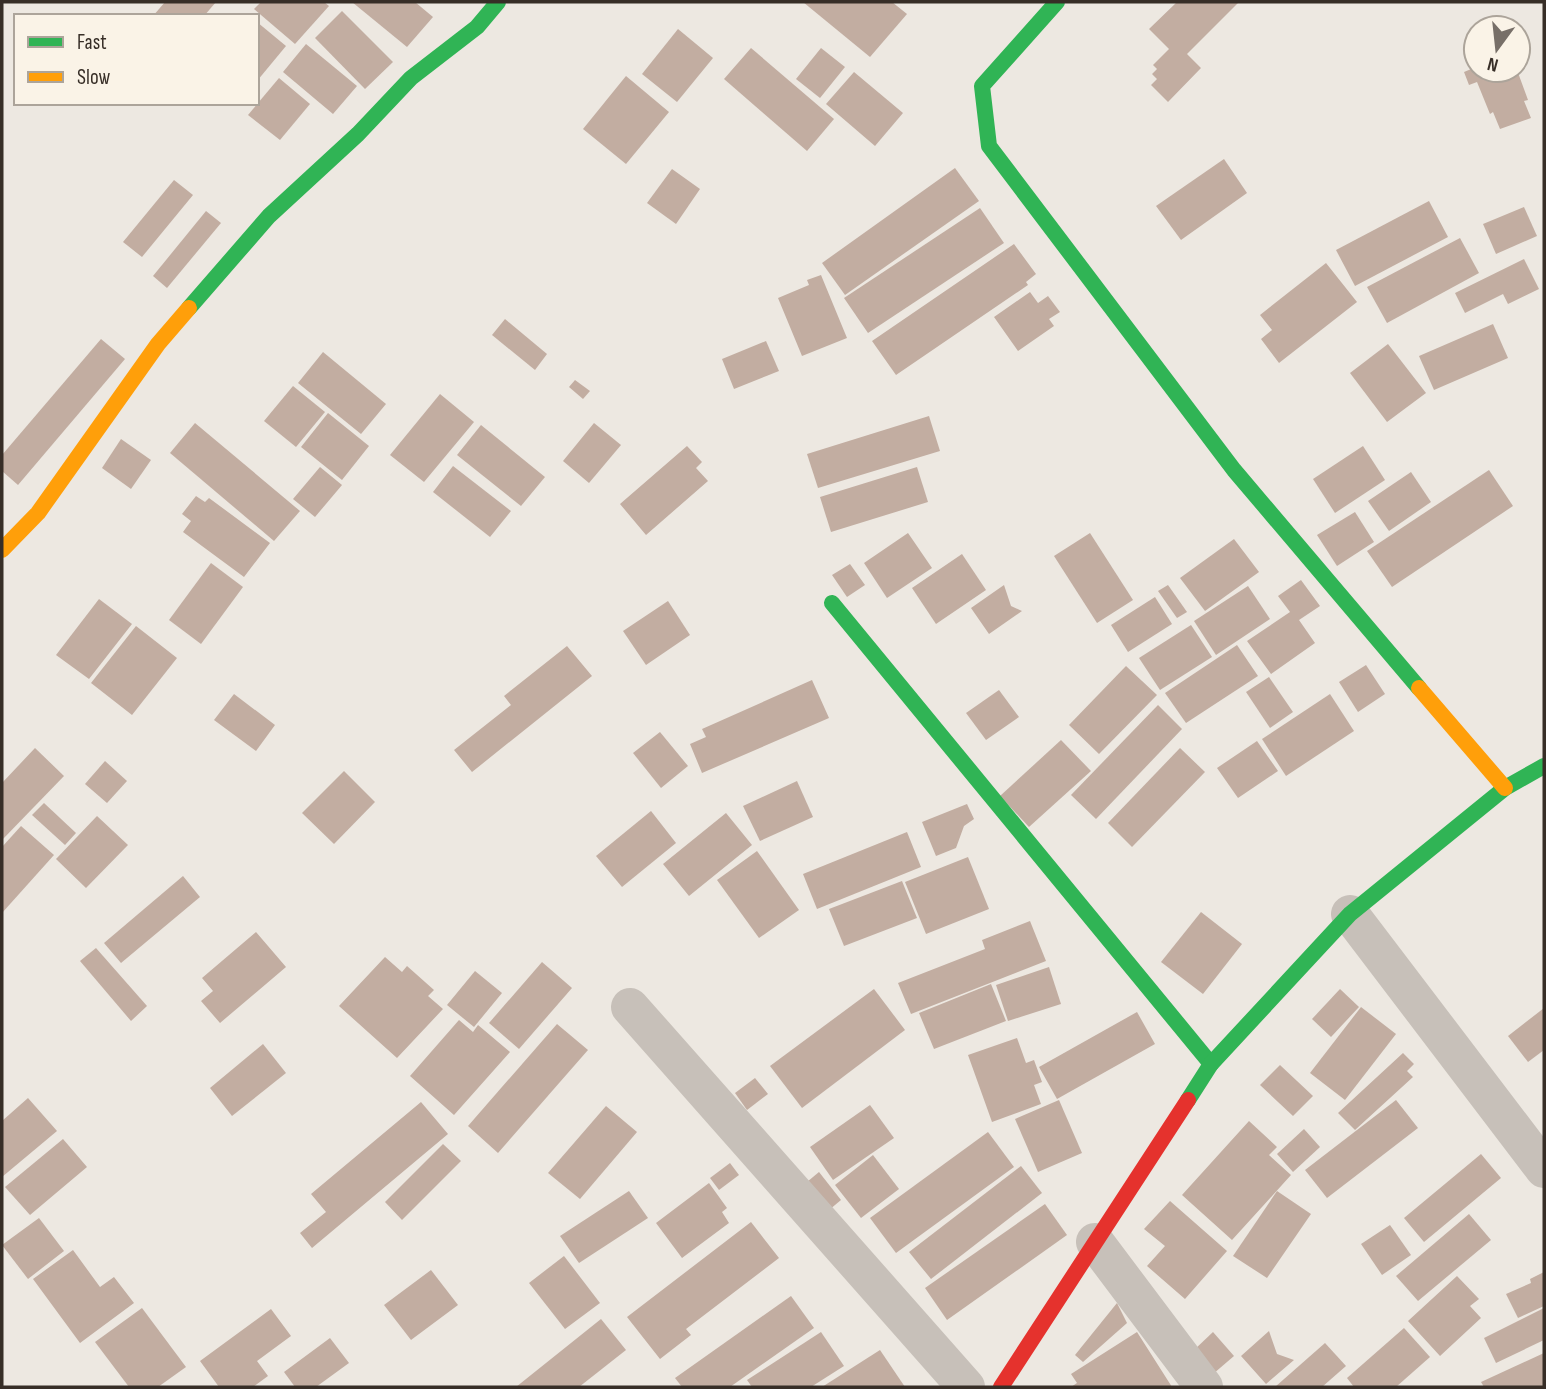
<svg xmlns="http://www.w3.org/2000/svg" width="1546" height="1389" font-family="'Sofia Sans Condensed',sans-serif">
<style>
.building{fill:#c2ada1}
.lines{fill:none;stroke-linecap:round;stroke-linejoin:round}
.street{stroke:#c7c0b9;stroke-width:38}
.fast{stroke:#30b455;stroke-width:16}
.slow{stroke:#ff9f0a;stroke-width:16}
.jam{stroke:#e5322d;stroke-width:16}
</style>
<rect width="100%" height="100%" fill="#ede8e1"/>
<g class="building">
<polygon points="165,2 216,2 204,16 153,16"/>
<polygon points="261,2 324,2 329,6 295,44 254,9"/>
<polygon points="352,2 415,2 433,17 407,47"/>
<polygon points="803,2 892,2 907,14 870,57"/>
<polygon points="1177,2 1239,2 1187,54 1201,68 1168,102 1151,85 1157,79 1152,74 1157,69 1153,65 1169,49 1149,29"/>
<polygon points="342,11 393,62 365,89 315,38"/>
<polygon points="257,22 286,46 257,81"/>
<polygon points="678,29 713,58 677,102 642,74"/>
<polygon points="306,44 357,86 333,114 283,72"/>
<polygon points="751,48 834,119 807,151 724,79"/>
<polygon points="821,48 845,67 820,98 796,79"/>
<polygon points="1476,67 1476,70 1517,70 1528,100 1524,101 1531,118 1500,129 1493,112 1490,114 1477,82 1469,85 1464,72"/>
<polygon points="854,72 903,113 875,146 826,104"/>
<polygon points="626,76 669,112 626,164 583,129"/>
<polygon points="279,78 310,104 280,140 248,115"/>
<polygon points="1224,159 1247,193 1181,240 1156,206"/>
<polygon points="955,168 979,201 845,295 822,263"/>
<polygon points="672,169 700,189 676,224 647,203"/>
<polygon points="174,180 193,195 142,257 123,242"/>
<polygon points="1429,201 1448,237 1355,286 1336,250"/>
<polygon points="1524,207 1537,236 1496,254 1483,224"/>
<polygon points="980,208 1004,243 868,333 844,298"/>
<polygon points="206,211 221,223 167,288 153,276"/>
<polygon points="1460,238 1479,273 1387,323 1367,287"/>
<polygon points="1014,244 1036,274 1026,282 1028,285 896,375 872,341"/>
<polygon points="1524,259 1539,289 1508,304 1503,294 1465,313 1455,293"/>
<polygon points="1326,263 1357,302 1279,363 1261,339 1272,330 1260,315"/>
<polygon points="821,275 847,338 802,356 778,298 809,285 807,280"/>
<polygon points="1030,292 1038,303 1048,296 1060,312 1049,319 1054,326 1018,351 994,317"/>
<polygon points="505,319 547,354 535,370 492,335"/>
<polygon points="1493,324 1508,358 1434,390 1419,356"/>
<polygon points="101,339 125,359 18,485 2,471 2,455"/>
<polygon points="766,341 779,371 734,389 722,359"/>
<polygon points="1388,344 1426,393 1387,422 1350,373"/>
<polygon points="323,352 386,404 361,434 298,383"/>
<polygon points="575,380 590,391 583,399 569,387"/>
<polygon points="293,386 325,412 296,447 264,421"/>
<polygon points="440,394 474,422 424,482 390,455"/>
<polygon points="328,413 369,446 342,480 301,447"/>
<polygon points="929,416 940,451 818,488 807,454"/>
<polygon points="195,423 300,511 274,541 170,453"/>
<polygon points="594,423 621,445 589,483 563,461"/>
<polygon points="481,425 545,477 521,506 457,455"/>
<polygon points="121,439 151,460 131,489 102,468"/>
<polygon points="687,446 702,462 696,468 708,481 646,535 620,504"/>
<polygon points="1363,446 1385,480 1335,513 1313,479"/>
<polygon points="453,466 511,511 490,537 433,492"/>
<polygon points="320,467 342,485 315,517 293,499"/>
<polygon points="917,467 928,502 831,532 820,497"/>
<polygon points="1489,470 1513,506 1392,587 1367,551"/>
<polygon points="1411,472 1431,502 1389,531 1368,501"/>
<polygon points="196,496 205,502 209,498 270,543 244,577 183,532 191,521 182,514"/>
<polygon points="1355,512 1374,542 1337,566 1317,535"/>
<polygon points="908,533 932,568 887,598 864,563"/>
<polygon points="1090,533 1133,600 1097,623 1054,556"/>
<polygon points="1234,539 1259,572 1205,611 1180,578"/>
<polygon points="962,554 986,590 936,624 912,588"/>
<polygon points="211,563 243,587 201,644 169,620"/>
<polygon points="850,564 865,585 847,597 832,575"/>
<polygon points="1301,580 1320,606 1299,620 1315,643 1271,674 1247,641 1290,612 1278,596"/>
<polygon points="1004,585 1011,606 1022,611 989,634 971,608"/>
<polygon points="1168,585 1187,612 1177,618 1158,591"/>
<polygon points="1248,586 1270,619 1216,655 1194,621"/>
<polygon points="1155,597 1172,624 1128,652 1111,625"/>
<polygon points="99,599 132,624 89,679 56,655"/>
<polygon points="668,601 690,635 646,665 623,631"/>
<polygon points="1191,625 1212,657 1160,690 1139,658"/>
<polygon points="136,626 177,658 132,715 91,683"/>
<polygon points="1237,645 1258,676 1186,723 1165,693"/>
<polygon points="567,646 592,676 472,772 454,750 511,705 504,696"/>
<polygon points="1366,665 1385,694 1358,712 1339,682"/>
<polygon points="1126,666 1157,695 1099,754 1069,725"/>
<polygon points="1269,677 1293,712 1270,728 1246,692"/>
<polygon points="812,680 829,718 702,773 690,744 706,737 702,729"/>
<polygon points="999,690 1019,717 986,740 966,713"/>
<polygon points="234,694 275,725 256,751 214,720"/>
<polygon points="1330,694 1354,731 1286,776 1262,739"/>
<polygon points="1158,705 1182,729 1096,819 1071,795"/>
<polygon points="660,732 688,766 661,788 633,753"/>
<polygon points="1061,740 1091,771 1029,827 1000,796"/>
<polygon points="1257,741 1278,771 1238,798 1217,768"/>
<polygon points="35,748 64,776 2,840 2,783"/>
<polygon points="1180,748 1205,772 1132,847 1108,823"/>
<polygon points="105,761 127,781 107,803 85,784"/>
<polygon points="344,771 375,802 334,844 302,813"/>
<polygon points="797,781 813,817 760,841 743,806"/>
<polygon points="44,803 76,833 65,845 32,815"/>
<polygon points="967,804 974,819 964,826 956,848 936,856 922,822"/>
<polygon points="651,811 676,843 622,887 596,856"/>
<polygon points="726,813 752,845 689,896 663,864"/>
<polygon points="97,816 128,845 86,888 56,859"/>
<polygon points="21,826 54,855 2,913 2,847"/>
<polygon points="907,832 921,867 817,909 803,874"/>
<polygon points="757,851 799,910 759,938 717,880"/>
<polygon points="968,857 989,909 926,934 905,882"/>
<polygon points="183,876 200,897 121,963 104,943"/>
<polygon points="902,881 917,918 844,946 829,909"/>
<polygon points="1201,912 1242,944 1203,994 1161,962"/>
<polygon points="1030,921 1046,961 911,1014 898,983 985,949 982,940"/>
<polygon points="256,932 286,967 220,1023 201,1001 213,991 202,978"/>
<polygon points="96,948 147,1006 131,1021 80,961"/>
<polygon points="385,957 402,972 407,966 434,990 428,996 443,1009 397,1058 339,1006"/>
<polygon points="542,962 572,988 519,1049 489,1023"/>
<polygon points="1049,967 1061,1004 1008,1021 996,985"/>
<polygon points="475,971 502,993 474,1027 447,1005"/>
<polygon points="991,984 1006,1021 934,1049 919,1013"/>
<polygon points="874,989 905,1030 802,1108 770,1066"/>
<polygon points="1340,989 1359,1007 1331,1037 1312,1019"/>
<polygon points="1361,1007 1396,1034 1345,1100 1310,1073"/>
<polygon points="1544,1008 1544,1050 1528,1062 1508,1036"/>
<polygon points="1137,1012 1155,1044 1057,1099 1039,1067"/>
<polygon points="459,1020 473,1032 478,1025 510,1052 454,1115 410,1076"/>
<polygon points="557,1024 588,1050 498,1153 468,1126"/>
<polygon points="1017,1038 1026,1063 1034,1060 1042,1082 1034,1085 1041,1104 992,1122 968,1055"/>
<polygon points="263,1044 286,1073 232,1116 210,1088"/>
<polygon points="1403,1053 1414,1064 1407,1071 1413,1077 1355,1130 1338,1113"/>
<polygon points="1280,1065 1313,1096 1293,1116 1260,1085"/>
<polygon points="755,1078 768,1094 747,1110 735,1093"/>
<polygon points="28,1098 57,1131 2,1177 2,1121"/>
<polygon points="1059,1100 1082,1153 1038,1172 1015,1119"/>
<polygon points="1396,1100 1418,1128 1327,1198 1305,1170"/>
<polygon points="421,1102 448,1134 312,1248 300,1233 326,1212 311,1194"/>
<polygon points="870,1105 894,1138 833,1180 810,1147"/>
<polygon points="606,1106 637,1132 580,1199 548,1173"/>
<polygon points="1249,1121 1277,1147 1269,1155 1291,1175 1232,1240 1182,1195"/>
<polygon points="1304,1129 1320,1147 1293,1172 1277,1154"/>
<polygon points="988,1132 1014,1167 896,1253 870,1218"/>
<polygon points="63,1139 87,1167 30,1215 5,1187"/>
<polygon points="443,1144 461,1161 402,1220 385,1202"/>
<polygon points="1481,1154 1501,1178 1424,1242 1404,1218"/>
<polygon points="873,1155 899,1189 861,1218 835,1185"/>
<polygon points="730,1163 739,1175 719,1190 710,1178"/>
<polygon points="1021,1166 1042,1193 931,1279 909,1252"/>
<polygon points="819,1172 841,1200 823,1215 801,1187"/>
<polygon points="709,1183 727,1208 722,1212 729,1223 682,1258 656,1223"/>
<polygon points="629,1191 648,1218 579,1263 560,1236"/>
<polygon points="1277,1191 1311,1214 1267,1278 1233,1256"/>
<polygon points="1170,1201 1227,1251 1185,1299 1147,1266 1165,1246 1144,1229"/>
<polygon points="1045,1204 1067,1235 947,1320 925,1288"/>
<polygon points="1469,1214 1491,1240 1418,1301 1396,1276"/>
<polygon points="39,1218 64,1251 28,1279 2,1245"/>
<polygon points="751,1222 779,1258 686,1329 691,1335 660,1359 627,1317"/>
<polygon points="1390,1225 1411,1255 1382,1275 1361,1244"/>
<polygon points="73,1250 100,1287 114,1277 134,1303 80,1343 33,1279"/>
<polygon points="564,1256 600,1303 565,1329 529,1283"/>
<polygon points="431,1270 458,1305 411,1340 384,1305"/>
<polygon points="1544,1272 1544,1306 1518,1318 1506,1294 1531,1283 1530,1279"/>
<polygon points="1457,1276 1479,1299 1470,1306 1481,1318 1440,1356 1408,1321"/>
<polygon points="791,1296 814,1328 730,1387 682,1387 675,1378"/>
<polygon points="1117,1303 1127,1323 1083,1362 1075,1355"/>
<polygon points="142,1308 186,1367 158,1387 129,1387 95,1342"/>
<polygon points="1544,1308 1544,1340 1496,1363 1484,1338"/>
<polygon points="271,1309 291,1336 257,1361 268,1376 253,1387 219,1387 200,1361"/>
<polygon points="601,1319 626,1350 579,1387 516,1387"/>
<polygon points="1404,1328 1430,1357 1396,1387 1354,1387 1347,1378"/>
<polygon points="1269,1331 1277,1354 1294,1360 1266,1384 1241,1356"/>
<polygon points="821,1332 844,1366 811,1387 752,1387 747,1380"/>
<polygon points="1137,1332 1172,1387 1071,1387 1077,1383 1071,1374"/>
<polygon points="1213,1332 1234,1356 1213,1374 1193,1351"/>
<polygon points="330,1338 349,1363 316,1387 295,1387 284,1372"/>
<polygon points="1325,1343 1346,1366 1322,1387 1275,1387"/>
<polygon points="880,1350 905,1387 822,1387"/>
<polygon points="1544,1353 1544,1387 1484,1387 1481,1382"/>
</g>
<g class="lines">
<g class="street">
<polyline points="1350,914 1544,1169"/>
<polyline points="630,1007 966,1387"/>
<polyline points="1095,1242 1204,1387"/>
</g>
<g class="fast">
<polyline points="1057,2 982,86 989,146 1234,470 1419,688"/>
<polyline points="189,308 269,216 358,134 411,78 477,27 498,2"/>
<polyline points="832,603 1211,1064"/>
<polyline points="1188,1100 1211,1064 1350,914 1505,788 1544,766"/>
</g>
<g class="slow">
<polyline points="2,550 38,513 158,344 189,308"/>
<polyline points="1419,688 1505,788"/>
</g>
<polyline class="jam" points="1001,1387 1188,1100"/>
</g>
<rect width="1546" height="1389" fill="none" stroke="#372e27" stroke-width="7"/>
<rect x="14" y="14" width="245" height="91" fill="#faf3e7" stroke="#aca49a" stroke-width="2"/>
<rect x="28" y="37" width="35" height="10" fill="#30b455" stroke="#aca49a" stroke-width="2"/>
<text x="77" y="49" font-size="21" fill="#372e27">Fast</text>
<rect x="28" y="72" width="35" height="10" fill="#ff9f0a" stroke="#aca49a" stroke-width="2"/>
<text x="77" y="84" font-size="21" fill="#372e27">Slow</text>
<g transform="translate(1497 49) rotate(195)"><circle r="33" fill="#faf3e7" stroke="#aca49a" stroke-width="2"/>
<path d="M0-5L12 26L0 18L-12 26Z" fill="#776f68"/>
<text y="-10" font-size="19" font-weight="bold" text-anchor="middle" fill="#372e27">N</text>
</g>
</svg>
